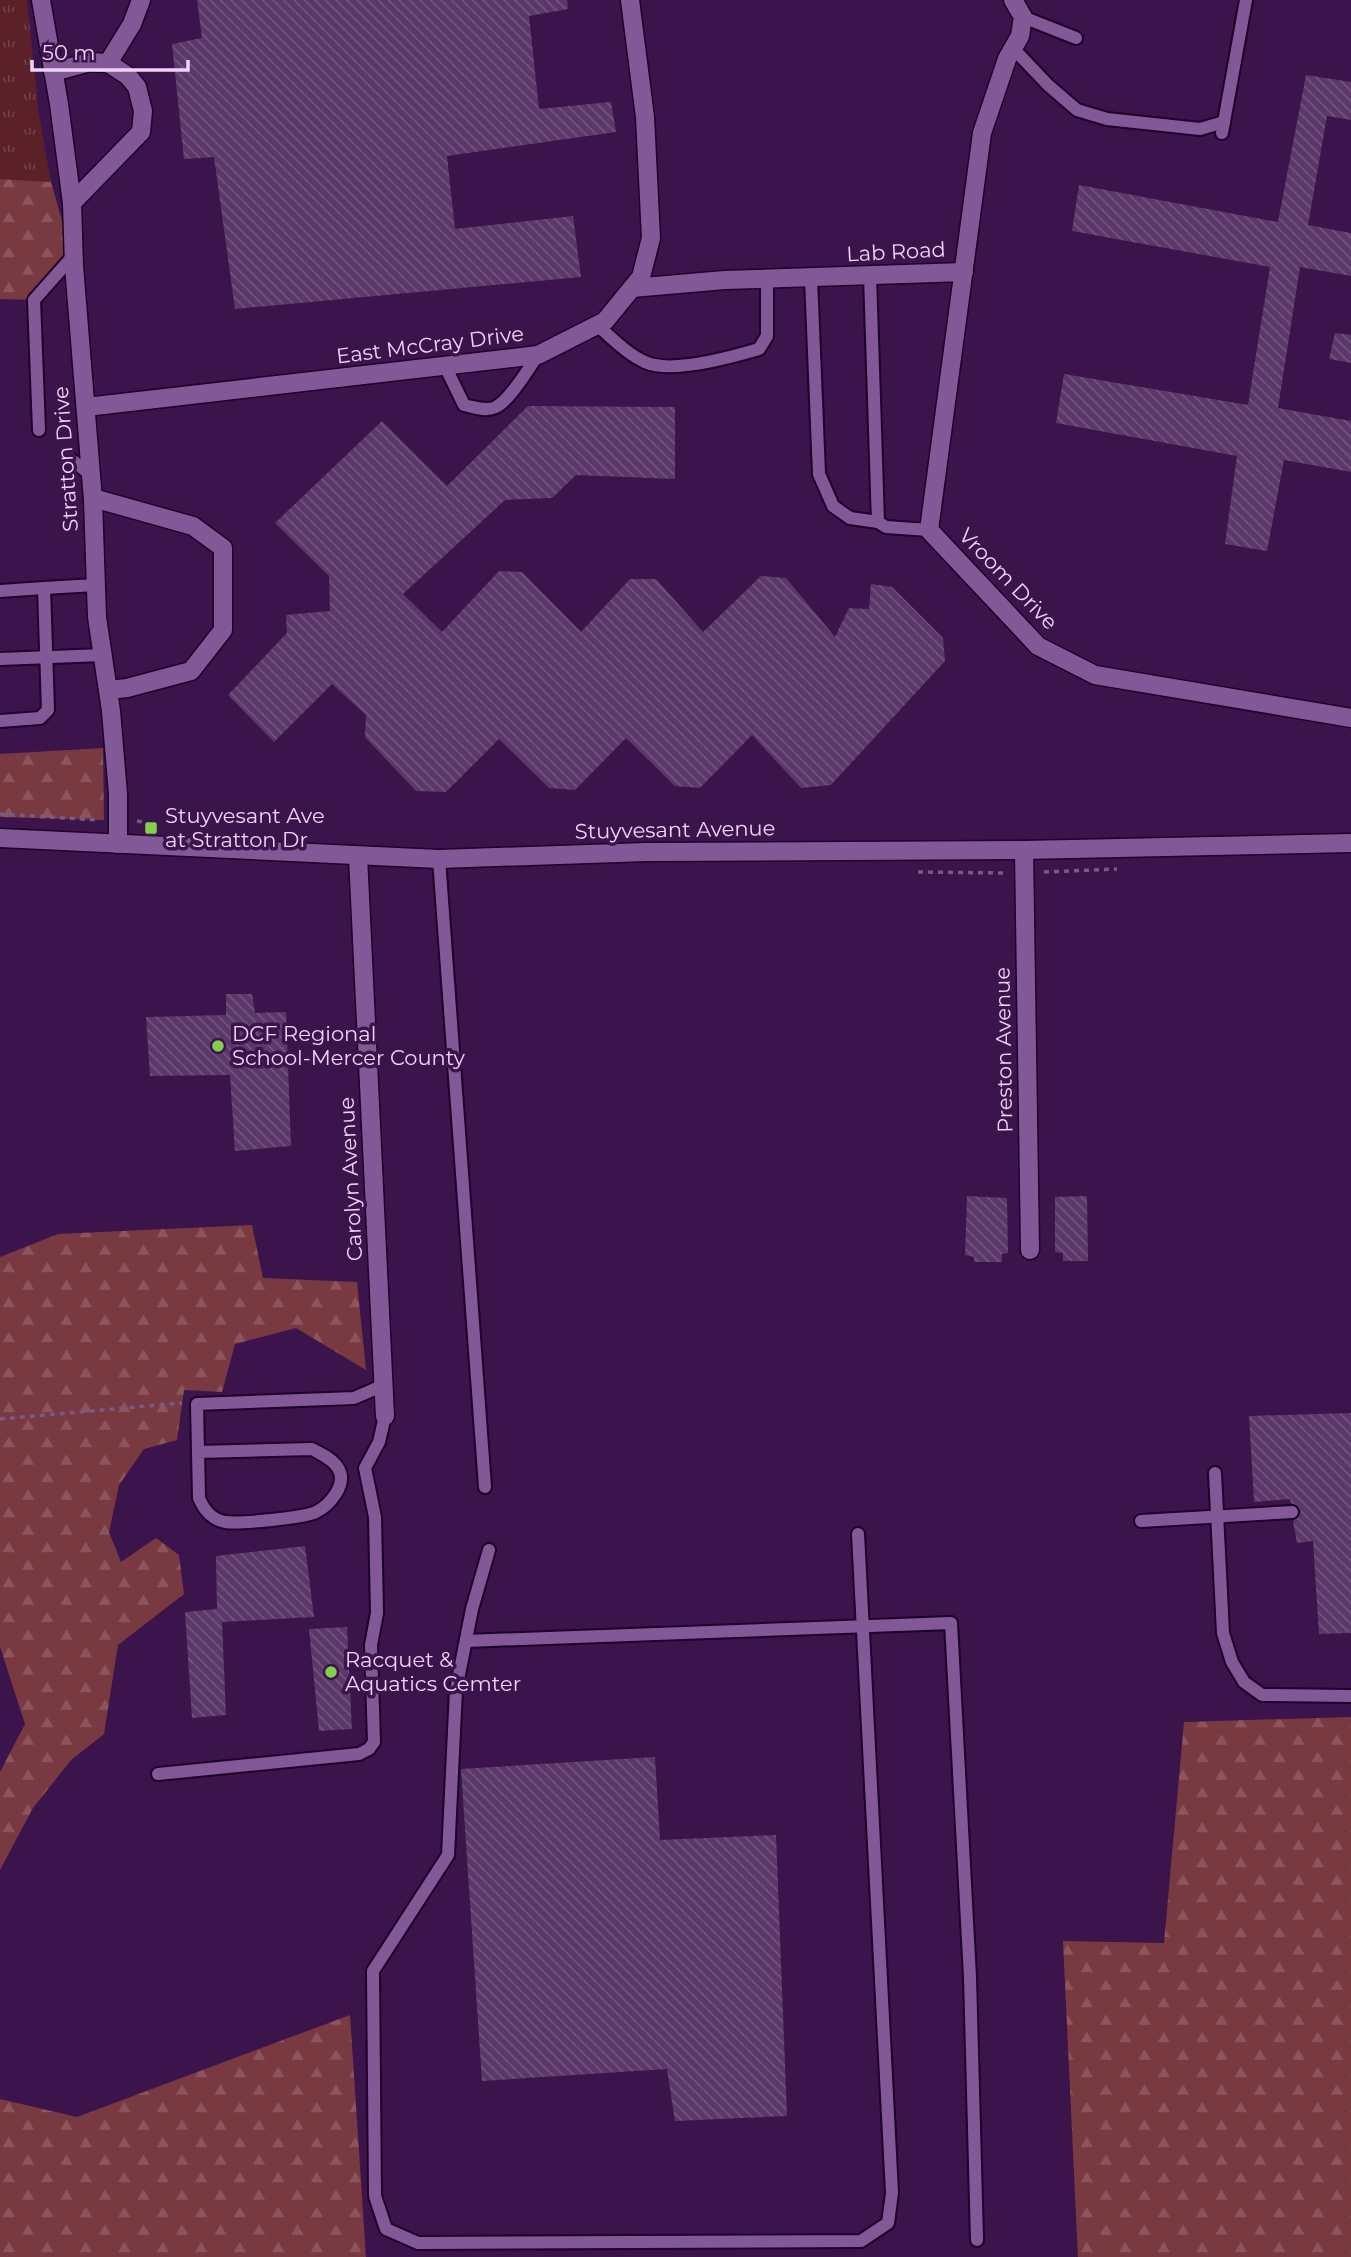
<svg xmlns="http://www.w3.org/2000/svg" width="1351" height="2257" font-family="Montserrat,sans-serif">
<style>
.grass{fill:url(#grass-tufts)}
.forest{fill:url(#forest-firs)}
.building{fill:url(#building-back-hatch)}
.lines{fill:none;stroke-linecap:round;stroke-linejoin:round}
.service-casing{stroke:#1e022a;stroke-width:16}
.minor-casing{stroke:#1e022a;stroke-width:21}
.path{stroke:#7a5888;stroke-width:3.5;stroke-dasharray:5 5;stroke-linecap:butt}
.service{stroke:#825996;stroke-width:12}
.minor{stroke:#825996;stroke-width:18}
.poi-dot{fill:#84d04e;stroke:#3b144b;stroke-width:2.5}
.labels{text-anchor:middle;stroke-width:7;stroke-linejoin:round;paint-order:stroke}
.street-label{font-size:21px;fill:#ecd5f7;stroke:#3b144b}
.poi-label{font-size:21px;fill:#ecd5f7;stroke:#3b144b;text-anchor:start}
</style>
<defs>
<pattern id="grass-tufts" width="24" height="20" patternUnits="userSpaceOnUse" patternTransform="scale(1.75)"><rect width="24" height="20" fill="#5b2028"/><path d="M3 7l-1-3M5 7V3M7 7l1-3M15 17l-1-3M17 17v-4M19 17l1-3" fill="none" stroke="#734048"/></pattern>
<pattern id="forest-firs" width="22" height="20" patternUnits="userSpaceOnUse" patternTransform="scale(1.75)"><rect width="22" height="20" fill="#793940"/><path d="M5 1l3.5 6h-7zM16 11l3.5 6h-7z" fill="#8c555c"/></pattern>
<pattern id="building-back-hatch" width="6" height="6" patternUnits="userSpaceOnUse" patternTransform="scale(1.75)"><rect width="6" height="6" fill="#5a3869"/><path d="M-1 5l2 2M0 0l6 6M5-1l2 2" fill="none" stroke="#72547f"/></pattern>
</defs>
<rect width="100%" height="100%" fill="#3b144b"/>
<polygon class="grass" points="0,0 27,0 39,115 51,182 0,179"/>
<g class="forest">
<polygon points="0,179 51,182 69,245 34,300 0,299"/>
<polygon points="103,748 104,820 0,817 0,754"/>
<polygon points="252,1225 263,1278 357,1282 366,1370 296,1328 235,1344 222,1392 184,1390 177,1440 144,1449 119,1485 109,1532 121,1562 156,1538 179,1555 184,1594 118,1645 104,1734 71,1760 33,1808 0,1870 0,1772 25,1724 0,1647 0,1257 58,1234"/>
<polygon points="1351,1717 1351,2257 1078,2257 1063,1941 1164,1943 1184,1722"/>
<polygon points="350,2015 366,2257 0,2257 0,2099 77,2117"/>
</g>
<g class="building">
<polygon points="197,0 567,0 568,9 529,16 539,109 611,102 616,132 447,156 455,229 573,216 581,277 235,309 214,157 184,159 172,44 202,38"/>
<polygon points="1306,75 1351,82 1351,120 1327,116 1308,225 1351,233 1351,276 1300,267 1278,408 1351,421 1351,472 1284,460 1267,551 1225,544 1237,456 1056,423 1064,374 1248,405 1270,267 1072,231 1079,185 1278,222"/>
<polygon points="1335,333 1351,335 1351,363 1329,359"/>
<polygon points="528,406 675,407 675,479 576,475 552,498 505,500 403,594 442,632 499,571 522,572 581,632 630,579 656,579 703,632 761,576 786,578 835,637 849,608 869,609 871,584 892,587 943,638 945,661 831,785 801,788 752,735 700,788 675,786 626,738 575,790 549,788 499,739 446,792 416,791 365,737 366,715 332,684 274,742 228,695 287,633 286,615 330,611 329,576 275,523 382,421 447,486"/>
<polygon points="226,994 252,994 255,1013 286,1012 291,1146 235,1151 230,1075 150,1076 146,1017 226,1015"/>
<polygon points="967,1196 1007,1198 1008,1253 1002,1254 1002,1262 974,1262 974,1257 965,1255"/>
<polygon points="1087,1196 1088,1261 1063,1261 1063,1253 1055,1252 1055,1197"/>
<polygon points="1351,1413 1351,1633 1319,1634 1313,1541 1297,1543 1293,1521 1299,1516 1301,1511 1296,1505 1291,1503 1290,1499 1254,1502 1249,1416"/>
<polygon points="305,1546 314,1617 222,1622 226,1715 192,1718 185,1612 217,1609 216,1556"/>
<polygon points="347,1627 352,1729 319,1731 309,1629"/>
<polygon points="655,1757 660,1840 776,1835 787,2116 675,2121 667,2069 482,2081 461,1769"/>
</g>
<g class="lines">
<defs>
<g id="service">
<polyline points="1023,17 1076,38"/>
<polyline points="1013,48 1048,85 1077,110 1107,119 1200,129 1224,122"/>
<polyline points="1222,133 1246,0"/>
<polyline points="870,276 878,522 886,527 929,530"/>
<polyline points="811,278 819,474 833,506 850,518 878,522"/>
<path d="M 597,325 C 612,338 627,354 645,362 C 670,374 732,357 759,349 L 767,336 L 767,279"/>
<path d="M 445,366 L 464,405 C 473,407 486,412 496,407 C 510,400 529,368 538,355"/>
<polyline points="39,430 34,300 73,256"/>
<polyline points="67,456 91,475"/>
<polyline points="44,588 96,585"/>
<polyline points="0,591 44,588 48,710 40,718 0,721"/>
<polyline points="0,659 103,655"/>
<polyline points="439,859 485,1487"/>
<path d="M 198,1452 L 312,1449 C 321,1454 333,1459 338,1468 C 348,1484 330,1505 316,1512 C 303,1518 240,1524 225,1522 C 211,1519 204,1510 199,1498 L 197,1404 L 354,1398 L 384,1385"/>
<polyline points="1215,1473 1223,1633 1232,1662 1244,1682 1262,1695 1351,1696"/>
<polyline points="1141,1521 1292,1512"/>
<polyline points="489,1550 472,1609 456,1690 448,1855 373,1971 375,2196 386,2229 418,2243 861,2241 888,2223 892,2193 858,1534"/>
<polyline points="466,1641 951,1623 970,1977 977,2240"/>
<polyline points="158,1774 359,1754 369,1749 374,1742 371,1645 377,1613 375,1517 365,1468 379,1442 385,1416"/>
</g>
<g id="minor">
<polyline points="41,0 59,104 72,203 74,266 93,500 97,617 111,711 118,794 118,844"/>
<polyline points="1013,0 1023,17 1020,36 1007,59 982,133 929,530 1038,646 1095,675 1351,718"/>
<polyline points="108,63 132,24 141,0"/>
<polyline points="53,72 90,62 108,63"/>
<polyline points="72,203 141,132 143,111 137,87 128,76 108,63"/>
<polyline points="632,288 725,280 964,272"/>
<polyline points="86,407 538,355 605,321 641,277 651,238 645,117 630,0"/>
<polyline points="93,498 193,526 223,548 223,630 191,671 127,688 108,690"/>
<polyline points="0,838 439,859 647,852 1024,850 1351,843"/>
<polyline points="1024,850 1030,1250"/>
<polyline points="358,856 385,1416"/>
</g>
</defs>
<use href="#service" class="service-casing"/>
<use href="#minor" class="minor-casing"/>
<g class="path">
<polyline points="0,814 99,820"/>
<polyline points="137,821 148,823"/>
<polyline points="918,872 1005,873"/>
<polyline points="1044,872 1117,869"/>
<polyline points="0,1419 182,1403"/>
</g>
<use href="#service" class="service"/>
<use href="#minor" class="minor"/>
</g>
<g class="poi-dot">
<rect x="144" y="821" width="14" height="14" rx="3.5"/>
<circle cx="218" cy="1046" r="7"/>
<circle cx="331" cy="1672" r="7"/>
</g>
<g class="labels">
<g class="street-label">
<text transform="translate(896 252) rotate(-3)" y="7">Lab Road</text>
<text transform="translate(430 345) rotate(-7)" y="7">East McCray Drive</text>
<text transform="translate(66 459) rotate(-94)" y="7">Stratton Drive</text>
<text transform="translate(1008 579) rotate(46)" y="7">Vroom Drive</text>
<text transform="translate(675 830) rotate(-1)" y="7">Stuyvesant Avenue</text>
<text transform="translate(1004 1050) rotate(-91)" y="7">Preston Avenue</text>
<text transform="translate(351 1179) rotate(-93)" y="7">Carolyn Avenue</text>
</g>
<g class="poi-label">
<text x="165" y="823">Stuyvesant Ave<tspan x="165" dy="24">at Stratton Dr</tspan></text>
<text x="232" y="1041">DCF Regional<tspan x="232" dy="24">School-Mercer County</tspan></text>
<text x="345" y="1667">Racquet &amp;<tspan x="345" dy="24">Aquatics Cemter</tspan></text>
</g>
</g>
<path d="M32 60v10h156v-10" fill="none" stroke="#ecd5f7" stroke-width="3.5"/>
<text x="42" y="60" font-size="21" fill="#ecd5f7" stroke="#3b144b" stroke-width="5" paint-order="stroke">50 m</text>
</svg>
